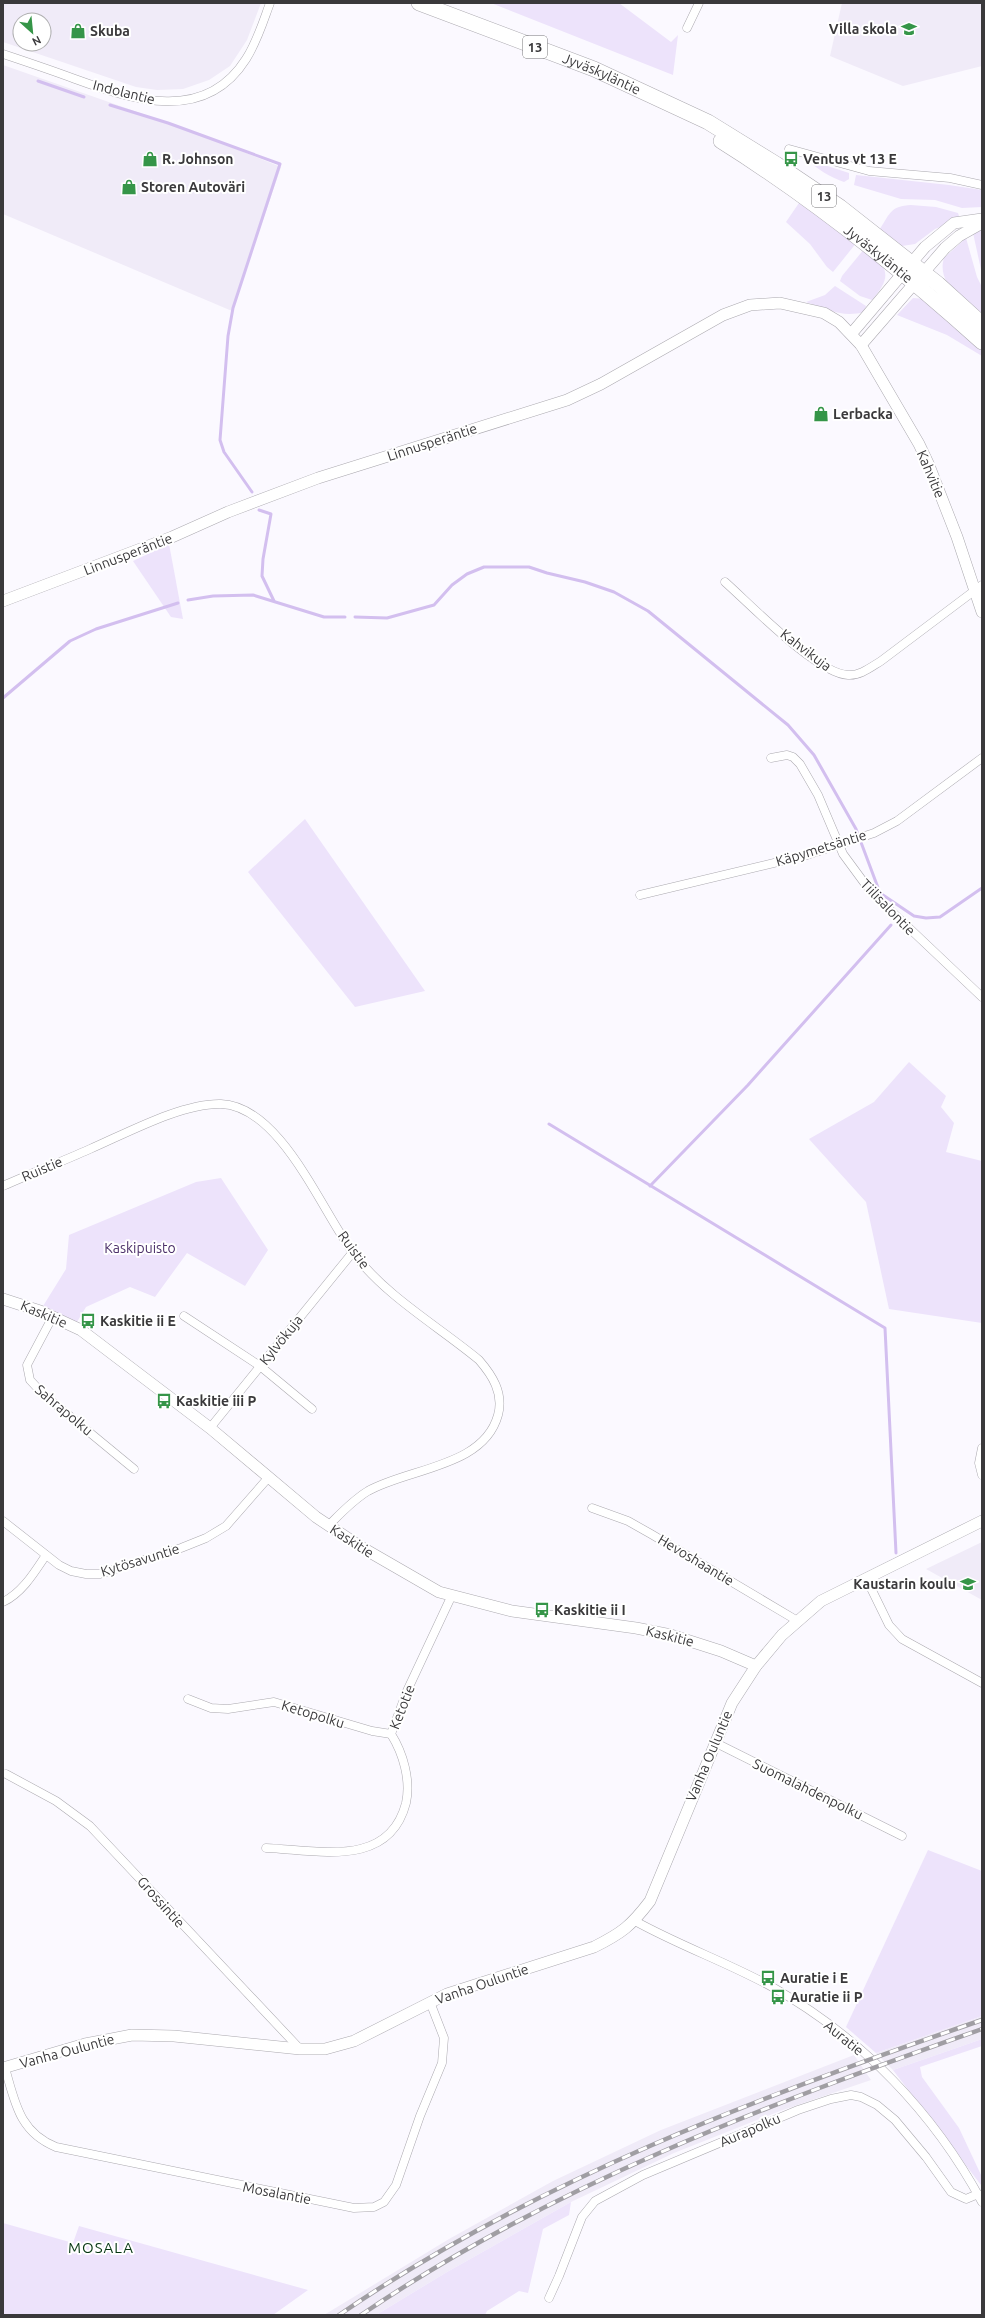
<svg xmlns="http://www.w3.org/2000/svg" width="985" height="2318" font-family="Ubuntu,sans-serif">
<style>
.built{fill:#f0ebf8;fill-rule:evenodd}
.green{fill:#ede3fb}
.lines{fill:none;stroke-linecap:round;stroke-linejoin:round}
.stream{stroke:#d3bfef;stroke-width:3}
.street-casing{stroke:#aba9af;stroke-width:9}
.secondary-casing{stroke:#aba9af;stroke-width:12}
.highway-casing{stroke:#aba9af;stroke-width:16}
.street{stroke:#fff;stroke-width:8}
.secondary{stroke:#fff;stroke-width:11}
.highway{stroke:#fff;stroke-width:15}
.rail-casing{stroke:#a09ea3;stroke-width:4.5}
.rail{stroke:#fff;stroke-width:3;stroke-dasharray:9;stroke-linecap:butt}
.labels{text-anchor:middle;stroke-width:4;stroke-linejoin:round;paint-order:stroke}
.shield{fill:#fff;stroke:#757476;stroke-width:1}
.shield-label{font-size:13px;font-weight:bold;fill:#3a393b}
.poi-label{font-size:14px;font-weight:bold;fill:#3a393b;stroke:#fff;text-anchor:start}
.street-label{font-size:14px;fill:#3a393b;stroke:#fff}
.park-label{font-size:14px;fill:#4c306a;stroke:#fff}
.neighbourhood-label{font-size:15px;letter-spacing:1px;fill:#063612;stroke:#fff}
</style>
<rect width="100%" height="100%" fill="#fbf9ff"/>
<g class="built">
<path d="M 3,3 L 261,3 L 247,40 L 230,66 L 209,80 L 183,89 L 157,90 L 136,87 L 3,42 ZM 20,20 L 44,20 L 44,44 L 20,44 Z"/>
<polygon points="842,3 982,3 982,66 903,86 830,56"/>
<polygon points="3,65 183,128 281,167 232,311 3,214"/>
<polygon points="982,1542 982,1600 926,1569"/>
<polygon points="982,2016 982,2039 893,2070 876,2053"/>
<polygon points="854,2055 871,2080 780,2111 674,2153 571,2202 447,2272 376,2315 324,2315 449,2239 553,2181 661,2130"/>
</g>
<g class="green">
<polygon points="491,3 619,3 671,42 678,35 673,75"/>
<path d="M 806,159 L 849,173 L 849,179 L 844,182 C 830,177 817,169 806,159 Z"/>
<polygon points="856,175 949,185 982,190 982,207 962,208 935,200 901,199 854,185"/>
<polygon points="799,203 857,242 833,272 827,267 810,244 786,222"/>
<path d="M 911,205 L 936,207 L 958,213 L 960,219 L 935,229 L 915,244 L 902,246 L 880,229 C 890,213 891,206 911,205 Z"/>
<polygon points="982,229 982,274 973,233"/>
<path d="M 966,238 L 977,277 L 982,287 L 982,316 C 964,300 936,284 944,258 Z"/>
<path d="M 865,248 C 888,268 893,275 872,300 L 860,296 L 840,281 L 842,276 Z"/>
<path d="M 835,286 L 866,306 L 864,312 C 843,318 825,309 806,302 L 825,295 Z"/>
<polygon points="913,298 926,299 982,349 982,356 947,335 897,315"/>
<polygon points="169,544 183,619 171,617 133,561"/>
<polygon points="305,819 425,991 355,1007 248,872"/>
<polygon points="909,1062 946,1096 941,1107 954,1123 946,1152 982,1161 982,1323 889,1309 866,1202 809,1139 874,1102"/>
<polygon points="221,1178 268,1250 245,1286 187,1253 155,1297 130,1287 86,1307 74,1327 40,1311 66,1269 69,1235 196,1182"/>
<polygon points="928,1850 982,1871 982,2016 876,2053 846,2027"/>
<polygon points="982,2039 982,2046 920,2067 922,2077 959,2128 982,2177 981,2185 893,2070"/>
<polygon points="571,2202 569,2215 543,2229 528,2293 519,2291 487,2311 485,2315 376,2315 447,2272"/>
<polygon points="3,2223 73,2243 79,2226 308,2290 273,2315 3,2315"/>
</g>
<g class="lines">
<g class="stream">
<polyline points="38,81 84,97"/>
<polyline points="110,105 168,123 280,164 233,308 228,336 220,440 224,452 252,492"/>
<polyline points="259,510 271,514 263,559 262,576 274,601"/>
<polyline points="188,600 213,596 253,595 324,617 345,617"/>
<polyline points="355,617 387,618 434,605 452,585 467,574 484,567 529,567 547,573 585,582 614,592 648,611 788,725 814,755 856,829 880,893 914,916 926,918 940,917 982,888"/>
<polyline points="3,698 70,641 96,629 178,603"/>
<polyline points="549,1124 885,1328 896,1553"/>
<polyline points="650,1186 748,1085 891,925"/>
</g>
<defs>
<g id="street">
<polyline points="687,28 699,3"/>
<path d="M 3,54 C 27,62 51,70 75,79 C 133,100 205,124 246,59 C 257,42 263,22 270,3"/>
<polyline points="789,149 869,171 950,178 982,185"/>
<path d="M 725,582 C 750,604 817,674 848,675 C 860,676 871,667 881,661 L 982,585"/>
<polyline points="771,758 787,755 793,757 800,764 818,795 843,854 871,892 982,997"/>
<polyline points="640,895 807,855 874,833 897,821 982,758"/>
<path d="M 3,1186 C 32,1173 61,1162 90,1149 C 127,1133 182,1103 221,1104 C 281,1106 322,1212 354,1254 C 387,1297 438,1326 479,1360 C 492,1375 504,1393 498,1415 C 484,1467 409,1468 368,1491 C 353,1500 341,1513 329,1525"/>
<polyline points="53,1316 27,1365 30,1380 43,1394 134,1469"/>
<polyline points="184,1316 260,1366 312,1409"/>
<polyline points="210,1428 353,1252"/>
<polyline points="982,1448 979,1463 982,1475"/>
<polyline points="592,1508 628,1521 651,1534 796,1620"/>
<polyline points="3,1521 59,1565 71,1571 86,1574 100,1574 181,1548 206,1538 226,1526 268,1478"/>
<polyline points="866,1578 889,1625 902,1639 982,1683"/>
<path d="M 3,1602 C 22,1593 34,1573 46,1555"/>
<polyline points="188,1699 211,1708 228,1709 274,1702 372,1731 391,1734"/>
<polyline points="714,1742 902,1836"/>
<polyline points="6,1774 56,1801 90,1826 300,2049"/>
<path d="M 266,1848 C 317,1850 389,1869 406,1803 C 411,1780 403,1753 391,1734 L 407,1691 L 452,1595"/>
<path d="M 635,1921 C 680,1946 729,1963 774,1988 C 862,2038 934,2113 982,2202"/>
<path d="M 5,2068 C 15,2102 19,2132 56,2147 L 354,2208 L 374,2207 L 384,2202 L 396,2185 L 420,2116 L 442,2063 L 444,2038 L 430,2002"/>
<polyline points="549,2298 559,2276 582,2217 595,2201 643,2175 798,2110 831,2099 851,2095 861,2097 877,2105 895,2120 926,2157 951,2192 966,2199 978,2194"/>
</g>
<g id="secondary">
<polyline points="852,333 925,247 954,223 982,219"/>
<polyline points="861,345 945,248 959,236 982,223"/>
<polyline points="3,601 172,537 228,512 318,478 567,400 601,384 723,315 750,305 780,303 824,313 839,322 861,345 919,444 928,463 957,537 982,612"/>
<polyline points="3,1299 40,1311 81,1330 210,1428 316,1517 361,1547 439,1592 512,1611 636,1628 671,1635 721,1651 756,1666"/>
<path d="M 3,2068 L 85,2044 L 132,2035 L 174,2036 L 300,2049 L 325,2049 L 354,2041 L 447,1994 L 594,1947 C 622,1933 631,1926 650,1901 L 732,1703 L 756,1666 L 782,1635 L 821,1601 L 982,1521"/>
</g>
<g id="highway">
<path id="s1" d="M 419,3 L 594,69 L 708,122 L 776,164 L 840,207 L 938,284 L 982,324"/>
<path id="s2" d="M 721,141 C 815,200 900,268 982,342"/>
</g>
</defs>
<use href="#street" class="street-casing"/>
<use href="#secondary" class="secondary-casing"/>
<use href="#highway" class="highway-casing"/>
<use href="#street" class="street"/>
<use href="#secondary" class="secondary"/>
<use href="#highway" class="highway"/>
<defs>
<g id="rail">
<path d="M 339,2315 C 536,2180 758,2097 982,2020"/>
<path d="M 361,2315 C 554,2184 764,2106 982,2029"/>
</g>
</defs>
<use href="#rail" class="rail-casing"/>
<use href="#rail" class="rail"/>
</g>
<defs>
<symbol id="school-bare" viewBox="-9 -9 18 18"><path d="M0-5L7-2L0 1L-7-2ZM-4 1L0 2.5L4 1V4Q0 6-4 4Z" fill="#359548" stroke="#fff" stroke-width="2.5" paint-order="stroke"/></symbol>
<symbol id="shop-bare" viewBox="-9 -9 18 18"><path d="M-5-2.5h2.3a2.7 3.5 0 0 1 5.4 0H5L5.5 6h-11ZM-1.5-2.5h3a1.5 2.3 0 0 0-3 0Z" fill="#359548" stroke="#fff" stroke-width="2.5" paint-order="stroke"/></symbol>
<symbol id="bus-bare" viewBox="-9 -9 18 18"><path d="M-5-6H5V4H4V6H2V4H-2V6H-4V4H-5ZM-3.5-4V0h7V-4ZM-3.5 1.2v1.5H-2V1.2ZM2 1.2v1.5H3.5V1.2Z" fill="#359548" stroke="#fff" stroke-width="2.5" paint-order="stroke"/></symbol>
</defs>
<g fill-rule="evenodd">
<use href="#school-bare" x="898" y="18" width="22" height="22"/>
<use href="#shop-bare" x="67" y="20" width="22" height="22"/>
<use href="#shop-bare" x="139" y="148" width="22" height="22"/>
<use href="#bus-bare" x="780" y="148" width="22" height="22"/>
<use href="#shop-bare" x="118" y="176" width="22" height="22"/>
<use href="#shop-bare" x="810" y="403" width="22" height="22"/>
<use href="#bus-bare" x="77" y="1310" width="22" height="22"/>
<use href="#bus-bare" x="153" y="1390" width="22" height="22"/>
<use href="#school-bare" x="957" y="1573" width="22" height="22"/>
<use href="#bus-bare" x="531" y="1599" width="22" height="22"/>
<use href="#bus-bare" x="757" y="1967" width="22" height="22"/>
<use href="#bus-bare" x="767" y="1986" width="22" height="22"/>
</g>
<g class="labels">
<g class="shield">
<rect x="523" y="36" width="24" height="22" rx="3"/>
<rect x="812" y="185" width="24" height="22" rx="3"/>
</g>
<g class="shield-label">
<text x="535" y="52">13</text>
<text x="824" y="201">13</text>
</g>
<g class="poi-label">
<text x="897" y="34" text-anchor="end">Villa skola</text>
<text x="90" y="36">Skuba</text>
<text x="162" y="164">R. Johnson</text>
<text x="803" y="164">Ventus vt 13 E</text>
<text x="141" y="192">Storen Autoväri</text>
<text x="833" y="419">Lerbacka</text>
<text x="100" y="1326">Kaskitie ii E</text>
<text x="176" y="1406">Kaskitie iii P</text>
<text x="956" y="1589" text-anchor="end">Kaustarin koulu</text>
<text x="554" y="1615">Kaskitie ii I</text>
<text x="780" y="1983">Auratie i E</text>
<text x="790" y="2002">Auratie ii P</text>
</g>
<g class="street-label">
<text dy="5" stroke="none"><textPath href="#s1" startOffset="196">Jyväskyläntie</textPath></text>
<text transform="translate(124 92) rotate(14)" y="5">Indolantie</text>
<text dy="5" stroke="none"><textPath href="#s2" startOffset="194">Jyväskyläntie</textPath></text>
<text transform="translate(432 442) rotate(-18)" y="5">Linnusperäntie</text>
<text transform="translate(931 474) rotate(67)" y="5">Kahvitie</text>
<text transform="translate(128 554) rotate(-21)" y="5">Linnusperäntie</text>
<text transform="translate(806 650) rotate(37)" y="5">Kahvikuja</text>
<text transform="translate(821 848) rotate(-17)" y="5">Käpymetsäntie</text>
<text transform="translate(888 907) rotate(46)" y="5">Tiilisalontie</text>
<text transform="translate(42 1169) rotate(-23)" y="5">Ruistie</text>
<text transform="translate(354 1250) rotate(54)" y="5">Ruistie</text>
<text transform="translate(44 1314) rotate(23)" y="5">Kaskitie</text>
<text transform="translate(281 1340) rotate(-51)" y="5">Kylvökuja</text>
<text transform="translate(64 1410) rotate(40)" y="5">Sahrapolku</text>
<text transform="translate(352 1541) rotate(33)" y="5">Kaskitie</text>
<text transform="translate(140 1560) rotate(-17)" y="5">Kytösavuntie</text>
<text transform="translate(696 1560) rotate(31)" y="5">Hevoshaantie</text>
<text transform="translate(670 1636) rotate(14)" y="5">Kaskitie</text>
<text transform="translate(402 1707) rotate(-69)" y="5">Ketotie</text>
<text transform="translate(313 1714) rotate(17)" y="5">Ketopolku</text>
<text transform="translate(709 1756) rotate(-67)" y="5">Vanha Ouluntie</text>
<text transform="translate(808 1789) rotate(26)" y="5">Suomalahdenpolku</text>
<text transform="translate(161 1902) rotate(48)" y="5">Grossintie</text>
<text transform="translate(482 1984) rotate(-19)" y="5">Vanha Ouluntie</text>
<text transform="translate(844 2038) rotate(39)" y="5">Auratie</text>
<text transform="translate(67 2051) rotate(-15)" y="5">Vanha Ouluntie</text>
<text transform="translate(750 2130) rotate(-23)" y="5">Aurapolku</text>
<text transform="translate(277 2193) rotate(11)" y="5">Mosalantie</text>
</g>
<g class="park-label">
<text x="140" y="1253">Kaskipuisto</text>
</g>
<g class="neighbourhood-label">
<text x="101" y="2253">MOSALA</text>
</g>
</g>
<rect width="985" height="2318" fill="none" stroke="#3a393b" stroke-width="8"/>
<g transform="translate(32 32) rotate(153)"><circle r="19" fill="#ffffff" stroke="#b0b0b1"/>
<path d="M0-3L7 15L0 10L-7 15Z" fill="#359548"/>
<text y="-6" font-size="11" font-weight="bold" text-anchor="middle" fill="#3a393b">N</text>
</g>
</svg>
